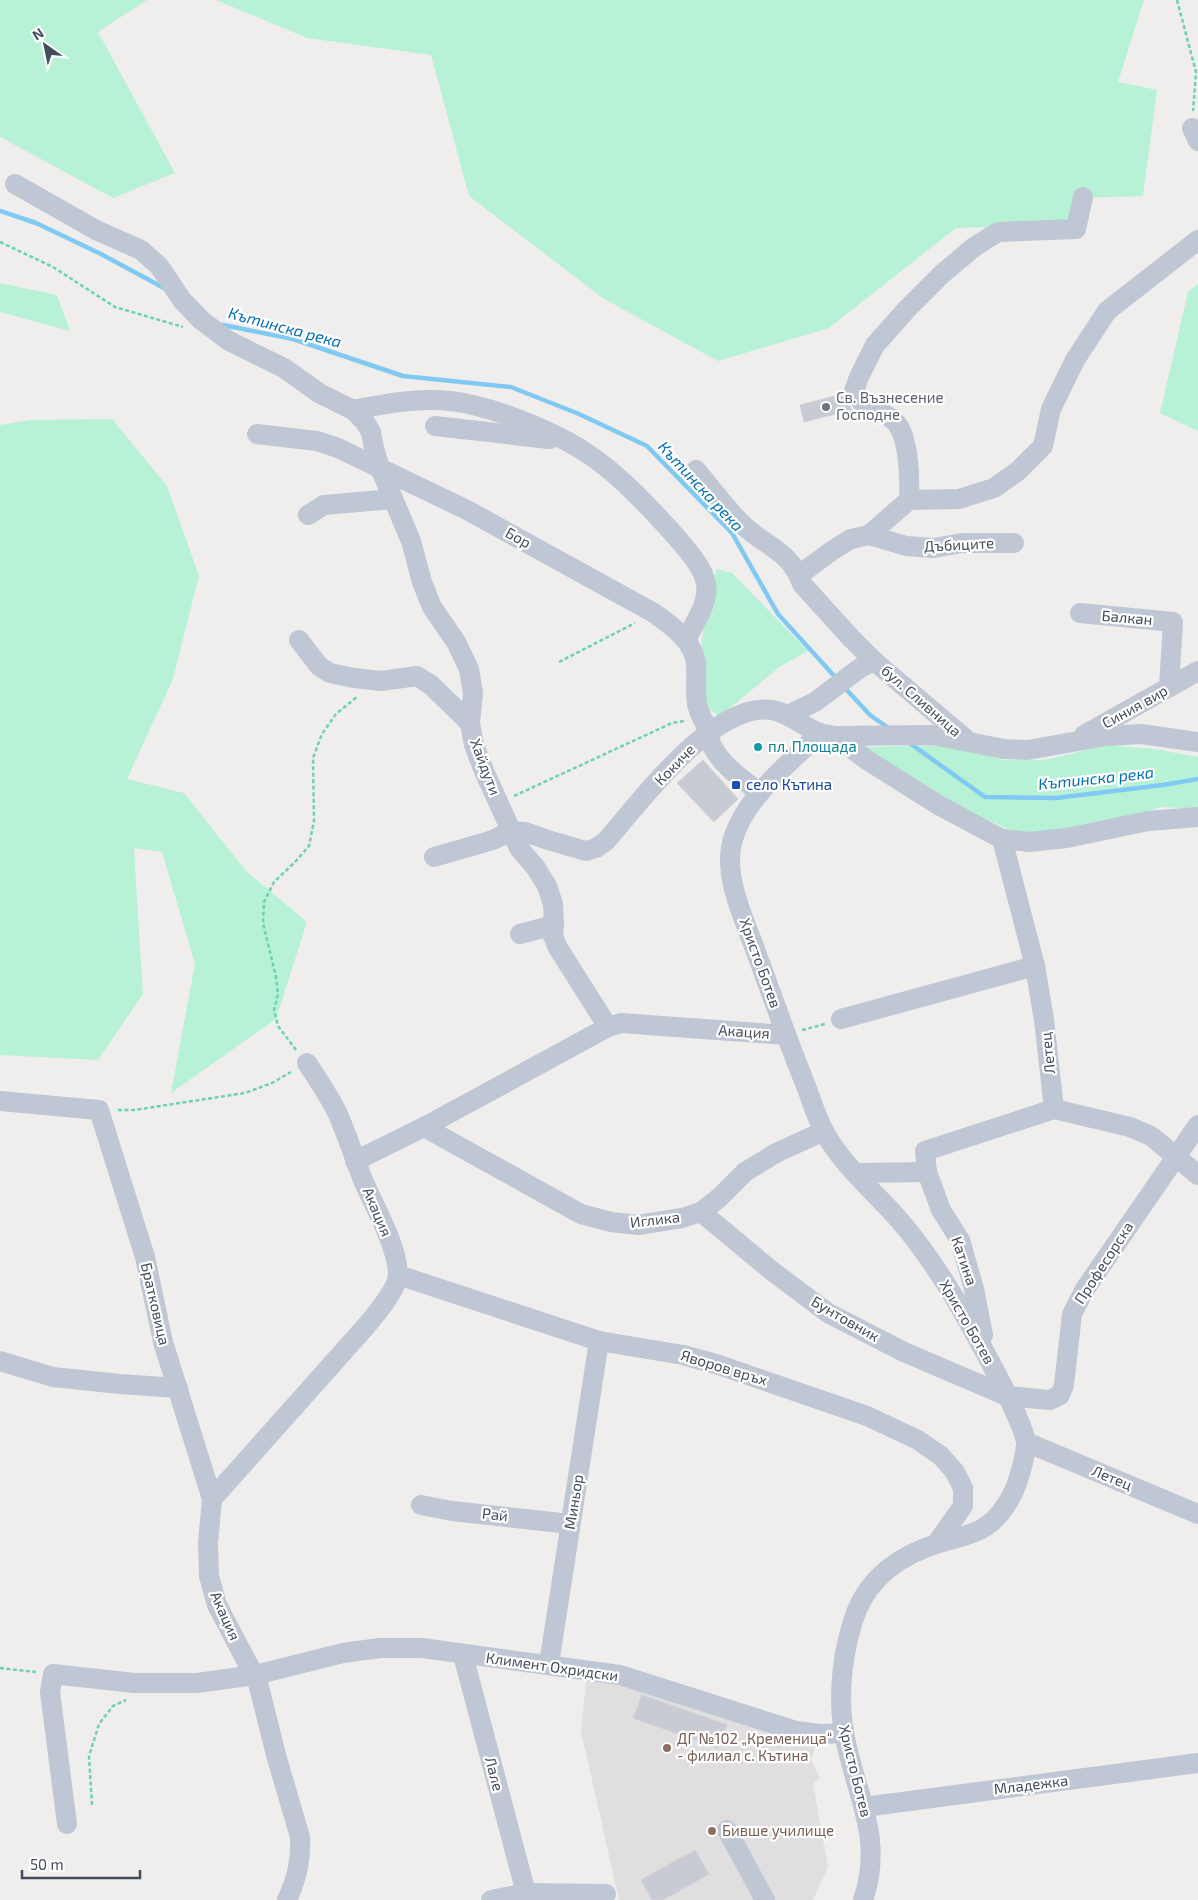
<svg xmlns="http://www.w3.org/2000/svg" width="1198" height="1900" font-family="'Exo 2',sans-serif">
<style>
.education{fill:#e1dedf}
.green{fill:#b7f2d7}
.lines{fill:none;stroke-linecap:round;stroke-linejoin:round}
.stream{stroke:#80c9f3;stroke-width:4.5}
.building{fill:#c8cbd3;stroke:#d0d2d9}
.path{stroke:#6cd3b0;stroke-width:2.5;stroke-dasharray:4 2.5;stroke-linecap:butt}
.minor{stroke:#bfc6d4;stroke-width:20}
.worship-dot{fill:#6b7280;stroke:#fff;stroke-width:2}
.culture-dot{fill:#0f9aa8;stroke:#fff;stroke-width:2}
.transit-dot{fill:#1a4fb4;stroke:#fff;stroke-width:2}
.education-dot{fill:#8d6e63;stroke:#fff;stroke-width:2}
.labels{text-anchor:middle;stroke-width:4.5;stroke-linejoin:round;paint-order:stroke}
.worship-label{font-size:15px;fill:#5b616d;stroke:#fff;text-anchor:start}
.street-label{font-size:15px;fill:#444d5c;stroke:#fff}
.culture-label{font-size:15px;fill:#0d838f;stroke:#fff;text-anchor:start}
.transit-label{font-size:15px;fill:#164399;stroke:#fff;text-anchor:start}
.education-label{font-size:15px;fill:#785e54;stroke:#fff;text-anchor:start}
.water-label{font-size:16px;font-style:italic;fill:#0171b2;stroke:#fff}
</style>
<rect width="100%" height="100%" fill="#f0eded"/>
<polygon class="education" points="587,1674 817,1742 811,1760 820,1778 813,1784 828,1867 813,1900 619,1900 581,1731"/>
<g class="green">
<polygon points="0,0 147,0 98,32 175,173 113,198 0,137"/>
<polygon points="216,0 1144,0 1118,82 1157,90 1143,196 1077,198 1072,224 956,228 829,328 718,361 604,299 469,196 431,55 307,38"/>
<polygon points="0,283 57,295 70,331 0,312"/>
<polygon points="1198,284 1198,431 1160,413 1188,292"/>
<polygon points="112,419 167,486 199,576 173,679 127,779 184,793 246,871 307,922 276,1019 171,1093 195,964 162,852 134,848 143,994 98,1060 0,1055 0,425 30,420"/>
<path d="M 717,569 L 732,573 L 808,651 L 781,666 L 720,716 C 717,714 710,711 708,707 C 693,682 705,595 717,569 Z"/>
<polygon points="958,745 1003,760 1045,760 1107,745 1155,749 1198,757 1198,809 1162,807 1086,828 1019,834 976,815 914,784 863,747"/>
</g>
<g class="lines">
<g class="stream">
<polyline points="0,211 36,223 101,254 164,288"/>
<polyline points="223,325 293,339 403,376 511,387 579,414 647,446 732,533 778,614 837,679"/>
<polyline points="844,687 870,715 890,729"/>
<polyline points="908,742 985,797 1056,798 1163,785 1198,779"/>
</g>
</g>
<g class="building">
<polygon points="843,394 852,410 804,422 800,405"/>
<polygon points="703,760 738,799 714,822 677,783"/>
<polygon points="642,1695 727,1725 718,1748 633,1718"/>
<polygon points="695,1850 709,1874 663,1900 652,1900 641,1880"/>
</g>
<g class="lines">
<g class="path">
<polyline points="1177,0 1196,72 1193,111"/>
<polyline points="0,242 53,267 115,307 183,327"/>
<polyline points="559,662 635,623"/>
<polyline points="514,796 672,723 684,721"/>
<polyline points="802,1030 825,1024"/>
<polyline points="296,1050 278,1026 274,1010 278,994 276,977 263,923 264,902 274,882 295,862 309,846 314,821 313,758 322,734 336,714 357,697"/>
<polyline points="118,1110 134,1110 245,1093 272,1083 291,1072"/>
<polyline points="0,1668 36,1672"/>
<polyline points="92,1805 89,1756 99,1724 113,1706 126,1700"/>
</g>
<g class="minor">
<polyline points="1192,128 1198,141"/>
<polyline points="15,184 96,230 141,250 159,266 182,300 201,320 229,341 284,368 319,393 353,410 365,422 371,432 374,448 380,468 411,541 422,582 432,607 456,642 469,669 473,693 470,723 474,745 484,771 519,848 536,868 547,886 553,904 554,925 553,936 558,948 608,1027"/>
<path d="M 353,410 C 393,402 432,395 473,405 C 511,414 562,435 594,458 C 622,478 648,506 671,531 C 682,544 704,567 706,584 C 709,604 694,623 686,640"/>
<polyline points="435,426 549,439"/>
<path d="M 257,434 L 317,441 L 338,448 L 467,510 L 654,613 C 671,625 695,642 696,665 C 697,678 695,691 697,704 C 699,715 705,722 709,732 C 710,736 710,740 711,744 C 721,765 742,779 760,793"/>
<path d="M 696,470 C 711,488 725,507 741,523 C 763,546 790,549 802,584 L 851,638 L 874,661 L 967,740"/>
<polyline points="909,500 959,499 994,488 1018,471 1043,446 1051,409 1075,360 1107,311 1198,240"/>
<polyline points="308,515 324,505 393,499"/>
<path d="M 869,535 L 909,500 C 910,481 909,439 897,424 C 889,413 872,410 861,401 C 859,398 857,394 854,391 L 859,377 L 875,345 L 907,309 L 942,274 L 974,247 L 998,232 L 1076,229 L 1083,197"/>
<polyline points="800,578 803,572 833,550 851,539 869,535 906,546 934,548 962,543 1014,543"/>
<polyline points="1080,613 1173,622 1169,687"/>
<polyline points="299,640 319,666 330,673 354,678 381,681 417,676 431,685 470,723"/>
<polyline points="788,715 815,702 860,668 874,661"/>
<path d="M 820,733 C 789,764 746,796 733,839 C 722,875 744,918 756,952 C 772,995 787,1039 804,1081 C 811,1098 816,1117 825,1133 C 843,1166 876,1193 901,1222 C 940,1268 968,1320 996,1373 C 1004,1389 1024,1426 1026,1443 C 1026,1453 1022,1467 1019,1477 C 1014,1495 1001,1517 985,1527 C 971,1536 955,1538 939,1543 C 904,1554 872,1574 857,1610 C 843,1646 837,1694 844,1732 C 854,1792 885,1837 863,1900"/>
<polyline points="1084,735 1198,671"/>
<polyline points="835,736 867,760 940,806 1002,839 1029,842 1067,838 1148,821 1198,817"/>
<polyline points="1002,839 1035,966 1044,1020 1054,1109"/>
<path d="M 434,857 L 493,840 L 511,831 L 525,832 L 548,840 L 586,851 L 596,848 L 606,841 C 640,802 714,701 772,710 C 790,713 803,727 820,733 C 825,735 830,735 835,736 L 933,735 L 1004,749 L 1028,750 L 1106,736 L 1141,734 L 1198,742"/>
<polyline points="520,934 554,925"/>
<polyline points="841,1019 1035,966"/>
<polyline points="0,1101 99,1110 145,1257 163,1342 212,1499"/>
<polyline points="1054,1109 1130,1127 1151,1136 1198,1175"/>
<polyline points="424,1127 581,1214 611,1222 638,1225 682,1218 701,1212 719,1198 745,1172 776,1153 824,1131"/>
<polyline points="355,1161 424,1127 608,1027 621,1023 786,1035"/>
<polyline points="857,1173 927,1172"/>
<polyline points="701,1212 772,1271 828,1313 904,1352 1007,1396 1050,1400 1060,1395 1064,1385 1072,1314 1085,1289 1198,1125"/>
<polyline points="398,1275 599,1341 683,1355 719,1365 867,1416 918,1440 941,1456 955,1472 963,1488 963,1506 936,1544"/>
<polyline points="983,1335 974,1289 960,1240 941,1210 927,1172 925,1151 1054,1109"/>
<polyline points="0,1361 53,1377 120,1384 178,1388"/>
<polyline points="1026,1442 1198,1514"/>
<polyline points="421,1505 452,1511 570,1524"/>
<polyline points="463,1655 526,1893"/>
<polyline points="549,1664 599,1341"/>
<polyline points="864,1807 1198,1763"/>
<polyline points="67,1824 50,1692 53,1674 134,1683 197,1683 255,1675 343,1653 380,1648 422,1648 620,1675 796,1731 820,1734 844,1733"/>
<polyline points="727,1830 765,1900"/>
<path d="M 287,1900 C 297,1878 301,1861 300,1837 L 276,1755 L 258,1683 L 217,1605 L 209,1576 L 208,1543 L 212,1499 L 367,1325 C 376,1314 399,1287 398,1273 C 396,1243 375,1208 363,1180 C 354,1158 347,1134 337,1112 C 328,1095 318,1079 307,1063"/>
<polyline points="491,1900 526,1893 606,1894"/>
</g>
</g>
<circle class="worship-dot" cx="826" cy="407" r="5"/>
<circle class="culture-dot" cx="758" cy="747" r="5"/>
<rect class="transit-dot" x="731" y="780" width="10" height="10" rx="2.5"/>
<g class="education-dot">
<circle cx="667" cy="1748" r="5"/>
<circle cx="712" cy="1831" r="5"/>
</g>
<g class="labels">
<g class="worship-label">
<text x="836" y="403">Св. Възнесение<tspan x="836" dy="17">Господне</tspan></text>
</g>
<g class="street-label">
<text transform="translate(518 538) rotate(29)" y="5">Бор</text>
<text transform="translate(959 545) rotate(-3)" y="5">Дъбиците</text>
<text transform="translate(1127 618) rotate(5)" y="5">Балкан</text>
<text transform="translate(921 701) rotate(41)" y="5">бул. Сливница</text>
<text transform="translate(1135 707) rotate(-29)" y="5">Синия вир</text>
<text transform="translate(675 765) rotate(-46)" y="5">Кокиче</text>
<text transform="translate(485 767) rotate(69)" y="5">Хайдути</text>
<text transform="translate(760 963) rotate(70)" y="5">Христо Ботев</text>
<text transform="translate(744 1032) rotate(4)" y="5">Акация</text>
<text transform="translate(1048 1053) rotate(-96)" y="5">Летец</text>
<text transform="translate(377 1212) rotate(67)" y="5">Акация</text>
<text transform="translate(655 1220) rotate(-7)" y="5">Иглика</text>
<text transform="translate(964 1261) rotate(71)" y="5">Катина</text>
<text transform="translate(1104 1263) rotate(-57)" y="5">Професорска</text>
<text transform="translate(155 1304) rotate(77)" y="5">Братковица</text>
<text transform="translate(845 1319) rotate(30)" y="5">Бунтовник</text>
<text transform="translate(967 1322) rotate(60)" y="5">Христо Ботев</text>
<text transform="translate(724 1368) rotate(17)" y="5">Яворов връх</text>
<text transform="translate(1112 1478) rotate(22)" y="5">Летец</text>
<text transform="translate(574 1502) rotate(-81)" y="5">Миньор</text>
<text transform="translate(495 1515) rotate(6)" y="5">Рай</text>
<text transform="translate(225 1616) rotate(66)" y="5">Акация</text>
<text transform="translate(552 1667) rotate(8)" y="5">Климент Охридски</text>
<text transform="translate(855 1771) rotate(76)" y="5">Христо Ботев</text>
<text transform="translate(494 1774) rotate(75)" y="5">Лале</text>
<text transform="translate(1031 1785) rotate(-7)" y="5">Младежка</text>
</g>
<g class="culture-label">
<text x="768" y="752">пл. Площада</text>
</g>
<g class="transit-label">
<text x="746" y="790">село Кътина</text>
</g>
<g class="education-label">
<text x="677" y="1744">ДГ №102 „Кременица“<tspan x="677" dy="17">- филиал с. Кътина</tspan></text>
<text x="722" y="1836">Бивше училище</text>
</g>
<g class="water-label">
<text transform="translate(285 327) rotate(15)" y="6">Кътинска река</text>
<text transform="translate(701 486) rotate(47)" y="6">Кътинска река</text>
<text transform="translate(1096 778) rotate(-6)" y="6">Кътинска река</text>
</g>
</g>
<g transform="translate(45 45) rotate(327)" stroke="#ffffff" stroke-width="4" paint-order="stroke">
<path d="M0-4L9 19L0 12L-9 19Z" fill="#444d5c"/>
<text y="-8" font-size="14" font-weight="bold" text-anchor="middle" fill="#444d5c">N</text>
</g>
<path d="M22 1870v8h118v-8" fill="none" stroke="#444d5c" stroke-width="2.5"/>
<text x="30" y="1870" font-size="15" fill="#444d5c" stroke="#ffffff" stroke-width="4" paint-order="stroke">50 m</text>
</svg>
